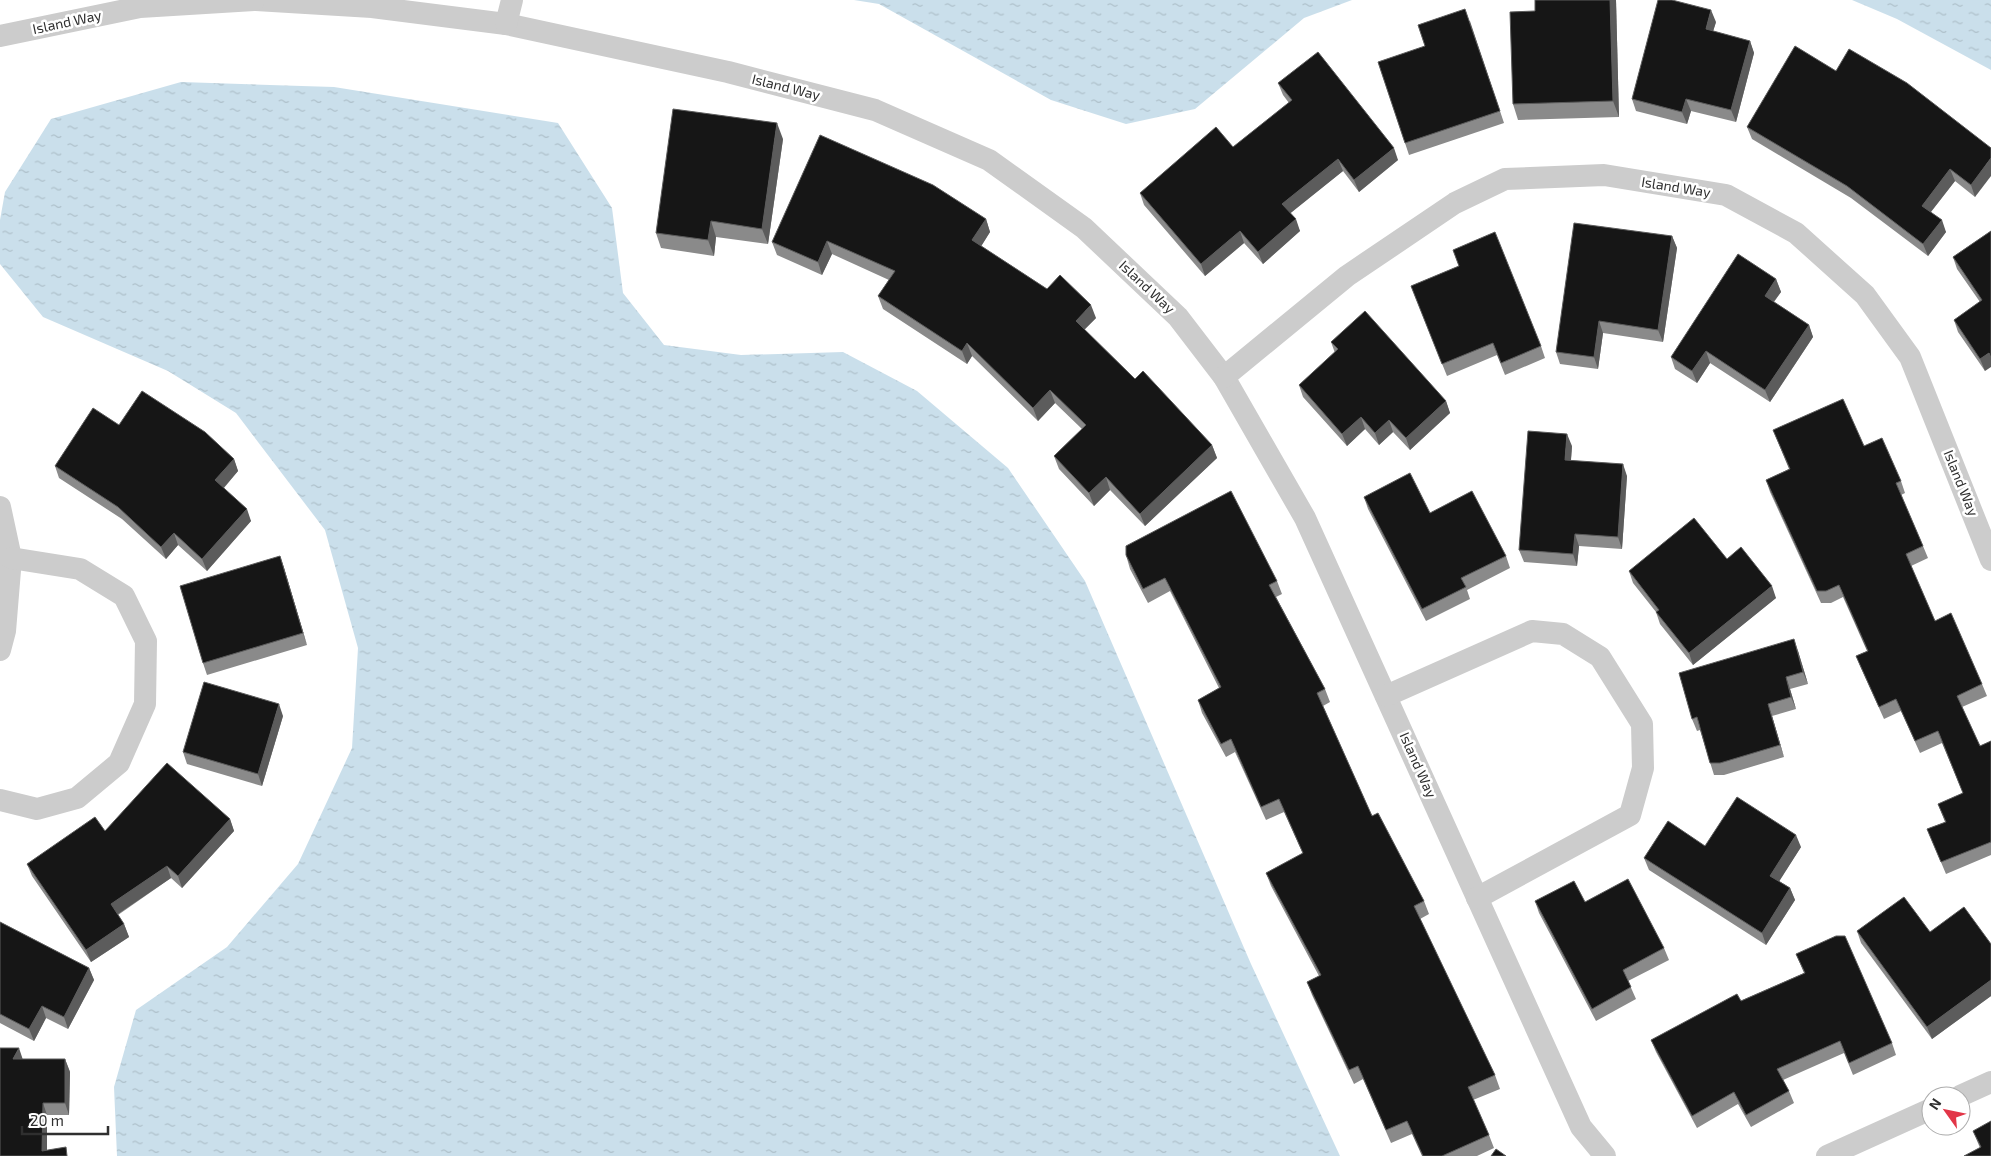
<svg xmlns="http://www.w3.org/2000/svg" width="1991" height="1156" font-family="'Exo 2',sans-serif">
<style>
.water{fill:url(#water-ripples)}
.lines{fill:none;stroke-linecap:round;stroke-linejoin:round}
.minor{stroke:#ccc;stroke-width:22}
.wall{fill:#8a8a8a}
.shaded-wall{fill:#5c5c5c}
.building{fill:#161616;stroke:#5c5c5c}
.labels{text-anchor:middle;stroke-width:5;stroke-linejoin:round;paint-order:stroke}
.street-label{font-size:14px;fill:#2f2f2f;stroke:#fff}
</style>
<defs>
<pattern id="water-ripples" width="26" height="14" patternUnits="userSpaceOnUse" patternTransform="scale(1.25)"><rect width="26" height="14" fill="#cadfeb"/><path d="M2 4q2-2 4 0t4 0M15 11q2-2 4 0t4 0" fill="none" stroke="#aec0ca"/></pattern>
</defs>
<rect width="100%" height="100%" fill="#fff"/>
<g class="water">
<polygon points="854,0 1352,0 1304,18 1195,109 1126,124 1051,100 879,4"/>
<polygon points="1852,0 1991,0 1991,70 1897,19"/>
<polygon points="181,82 334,87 558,123 612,208 623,293 664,345 741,355 843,352 917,391 1008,468 1085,581 1251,964 1340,1156 117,1156 114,1087 136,1010 227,947 298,864 352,748 358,648 325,530 236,413 168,371 43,317 0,264 0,220 5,192 51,119"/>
</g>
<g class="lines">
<g class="minor">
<polyline points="256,0 372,7 506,24 728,72 875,110 989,160 1084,228 1178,317 1224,377 1305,518 1581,1127 1605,1156"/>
<polyline points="506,24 512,0"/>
<polyline points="0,36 140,7 254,0"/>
<polyline points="1224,377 1347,276 1455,203 1505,179 1604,175 1726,195 1796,233 1865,295 1910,357 1991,560"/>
<polyline points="0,507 11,558 5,631 0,650"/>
<polyline points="1386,696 1532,631 1563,634 1600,657 1642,724 1643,768 1630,815 1477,898"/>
<polyline points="0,800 37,809 77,798 119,763 145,704 146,641 124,596 80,569 11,558"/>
<polyline points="1960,1096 1991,1082"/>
<polyline points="1827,1156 1931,1109"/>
</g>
</g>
<g class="wall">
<polygon points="1616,0 1619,117 1518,120 1513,104 1535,11"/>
<polygon points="1470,21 1504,123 1409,155 1405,143 1425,46"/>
<polygon points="1716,22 1713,31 1750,41 1754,53 1736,122 1691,111 1687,124 1636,111 1632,99"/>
<polygon points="1836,71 1991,148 1975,197 1955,181 1931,212 1946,232 1928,256 1851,198 1752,139 1747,127"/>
<polygon points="1278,83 1398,160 1359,192 1343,171 1290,213 1300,231 1263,264 1244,243 1205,276 1144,205 1140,193 1233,147 1289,103 1283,95"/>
<polygon points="783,139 768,244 716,237 714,256 661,248 656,233"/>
<polygon points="986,219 990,232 981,246 1047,289 1096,318 1084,330 1135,379 1212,445 1217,458 1145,526 1110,490 1094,506 1059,469 1054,456 1082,429 1055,403 1038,421 972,356 967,364 883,309 878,296 889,280 832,254 822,275 777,255 772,242"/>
<polygon points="1991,231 1985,371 1958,332 1954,320 1980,302 1957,269 1953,257"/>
<polygon points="1672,236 1677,248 1663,342 1603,333 1598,369 1560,364 1556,352"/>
<polygon points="1453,250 1541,346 1545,358 1505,375 1497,355 1447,376 1411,286 1459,266"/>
<polygon points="1776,279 1781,292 1774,302 1809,325 1813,337 1770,402 1710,363 1697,383 1675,369 1671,357"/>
<polygon points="1331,342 1446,401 1450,413 1410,450 1393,432 1379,445 1365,429 1347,446 1303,397 1299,385 1335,353"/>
<polygon points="119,425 234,459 238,471 224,488 251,521 207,571 178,545 166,559 122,519 59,478 55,466"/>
<polygon points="1773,430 1864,446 1901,481 1905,493 1901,495 1923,546 1928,558 1911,566 1935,621 1982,684 1987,696 1962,707 1980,746 1991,741 1991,855 1946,874 1927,829 1945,822 1938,804 1963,793 1942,743 1920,753 1901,711 1884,719 1861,668 1856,656 1867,651 1843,597 1831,603 1821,603 1770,492 1766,480 1789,469"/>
<polygon points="1572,446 1571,460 1627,476 1622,549 1579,546 1577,566 1524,562 1519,550"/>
<polygon points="1364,497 1430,513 1506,556 1510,568 1467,590 1470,599 1426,621 1368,509"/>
<polygon points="1126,555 1277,581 1282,594 1276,597 1325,689 1330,702 1323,706 1372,816 1424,901 1429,914 1420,919 1495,1075 1500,1089 1473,1100 1489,1135 1494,1148 1477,1156 1422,1156 1412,1134 1391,1143 1363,1079 1354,1084 1312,995 1307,982 1319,976 1271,886 1266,873 1303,854 1284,812 1266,820 1235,752 1226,757 1202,713 1198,700 1219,688 1170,591 1148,603 1130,569"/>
<polygon points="280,556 284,568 307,645 207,675 203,663"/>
<polygon points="1727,559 1776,598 1693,665 1660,624 1656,612 1633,583 1629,571"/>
<polygon points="1798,651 1808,684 1790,689 1796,709 1772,716 1784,757 1724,775 1714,775 1700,730 1697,731 1692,719"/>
<polygon points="283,716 262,786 187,764 183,752"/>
<polygon points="230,819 234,831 182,888 171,878 118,915 124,924 129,937 91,962 32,876 27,864 105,831"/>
<polygon points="1705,846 1801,847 1779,881 1790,888 1795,900 1766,945 1649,870 1644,858"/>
<polygon points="1535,901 1585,902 1664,948 1669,960 1628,981 1636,999 1596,1021 1539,913"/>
<polygon points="0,922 89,968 94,980 68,1029 46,1018 34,1041 0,1023"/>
<polygon points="1857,931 1930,932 1991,944 1991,996 1932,1039 1861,943"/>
<polygon points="1796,954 1892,1043 1896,1055 1853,1075 1844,1053 1783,1080 1789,1091 1794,1103 1751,1127 1738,1104 1697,1128 1656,1052 1651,1040 1804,973"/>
<polygon points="23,1059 65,1059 70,1072 69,1115 47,1115 47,1150 0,1156"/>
<polygon points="1973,1131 1991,1156 1980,1148"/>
</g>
<g class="shaded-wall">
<polygon points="1610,0 1616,0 1619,117 1613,101"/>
<polygon points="1711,10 1716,22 1710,41 1706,29"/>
<polygon points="1750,41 1754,53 1736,122 1731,110"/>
<polygon points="1686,99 1691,111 1687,124 1682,112"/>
<polygon points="777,123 783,139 768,244 762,229"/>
<polygon points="1394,148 1398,160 1359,192 1354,180"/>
<polygon points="1991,158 1991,176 1975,197 1971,185"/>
<polygon points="1338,159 1343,171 1287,216 1282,204"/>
<polygon points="1950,169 1955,181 1926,218 1922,206"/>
<polygon points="986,219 990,232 977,253 972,240"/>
<polygon points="1296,219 1300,231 1263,264 1258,252"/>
<polygon points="1942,220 1946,232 1928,256 1923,244"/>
<polygon points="711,221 716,237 714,256 708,240"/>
<polygon points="1240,231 1244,243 1205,276 1201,264"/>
<polygon points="1672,236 1677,248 1663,342 1658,330"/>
<polygon points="827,241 832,254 822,275 818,262"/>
<polygon points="1776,279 1781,292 1769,308 1765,296"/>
<polygon points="1091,305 1096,318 1080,334 1076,321"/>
<polygon points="1599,321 1603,333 1598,369 1594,357"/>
<polygon points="1809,325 1813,337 1770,402 1765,390"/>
<polygon points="967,343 972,356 967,364 962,351"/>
<polygon points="1706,351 1710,363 1697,383 1692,371"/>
<polygon points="1989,353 1991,358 1991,367 1985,371 1980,359"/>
<polygon points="1050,390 1055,403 1038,421 1033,408"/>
<polygon points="1446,401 1450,413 1410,450 1406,438"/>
<polygon points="1361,417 1365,429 1347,446 1342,434"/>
<polygon points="1389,420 1393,432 1379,445 1375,433"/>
<polygon points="1567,434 1572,446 1570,472 1565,460"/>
<polygon points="1212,445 1217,458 1145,526 1140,514"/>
<polygon points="234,459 238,471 220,492 215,480"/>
<polygon points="1623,464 1627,476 1622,549 1618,537"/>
<polygon points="1106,477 1110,490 1094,506 1089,493"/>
<polygon points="247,509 251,521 207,571 202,559"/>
<polygon points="174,533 178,545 166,559 161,547"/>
<polygon points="1575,534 1579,546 1577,566 1573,554"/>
<polygon points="280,556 284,568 307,645 303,633"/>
<polygon points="1772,586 1776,598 1693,665 1689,653"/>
<polygon points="1794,639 1798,651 1808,684 1803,672"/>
<polygon points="1786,677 1790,689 1796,709 1791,697"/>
<polygon points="279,704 283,716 262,786 258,774"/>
<polygon points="1768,704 1772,716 1784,757 1780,745"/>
<polygon points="230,819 234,831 182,888 178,876"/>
<polygon points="1796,835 1801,847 1775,888 1770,876"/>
<polygon points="167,866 171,878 115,916 111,904"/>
<polygon points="1790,888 1795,900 1766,945 1762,933"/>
<polygon points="124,924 129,937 91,962 86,950"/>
<polygon points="89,968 94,980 68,1029 64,1017"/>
<polygon points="1991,980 1991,996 1932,1039 1927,1027"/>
<polygon points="42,1006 46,1018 34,1041 29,1029"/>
<polygon points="19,1048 23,1060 13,1059"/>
<polygon points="65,1059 70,1072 69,1115 65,1103"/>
<polygon points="43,1103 47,1115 47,1156 42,1151"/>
</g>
<g class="building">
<polygon points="1535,0 1610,0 1613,101 1513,104 1510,12 1535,11"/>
<polygon points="1658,0 1672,0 1711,10 1706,29 1750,41 1731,110 1686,99 1682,112 1632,99"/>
<polygon points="1465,9 1500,111 1405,143 1378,62 1425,46 1418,25"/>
<polygon points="1795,46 1836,71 1849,49 1907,83 1991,148 1991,158 1971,185 1950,169 1922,206 1942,220 1923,244 1847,186 1747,127"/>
<polygon points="1318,52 1394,148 1354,180 1338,159 1282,204 1296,219 1258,252 1240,231 1201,264 1140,193 1216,127 1233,147 1292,100 1278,83"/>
<polygon points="673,109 777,123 762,229 711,221 708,240 656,233"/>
<polygon points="820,135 933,185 986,219 972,240 1047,289 1060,275 1091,305 1076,321 1135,379 1143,371 1212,445 1140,514 1106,477 1089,493 1054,456 1086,425 1050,390 1033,408 967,343 962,351 878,296 895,271 827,241 818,262 772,242"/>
<polygon points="1574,223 1672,236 1658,330 1599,321 1594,357 1556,352"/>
<polygon points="1991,231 1991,358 1989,353 1980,359 1954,320 1982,300 1953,257"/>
<polygon points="1495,232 1541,346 1501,363 1493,343 1442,364 1411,286 1459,266 1453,250"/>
<polygon points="1738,254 1776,279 1765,296 1809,325 1765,390 1706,351 1692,371 1671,357"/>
<polygon points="1365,311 1446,401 1406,438 1389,420 1375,433 1361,417 1342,434 1299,385 1338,349 1331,342"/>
<polygon points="142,391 205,432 234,459 215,480 247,509 202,559 174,533 161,547 118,507 55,466 93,408 119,425"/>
<polygon points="1843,399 1864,446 1882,438 1901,481 1896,483 1923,546 1906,554 1935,621 1951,613 1982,684 1957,696 1980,746 1991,741 1991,842 1941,862 1927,829 1946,822 1938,804 1963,793 1938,731 1915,741 1896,699 1879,707 1856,656 1868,651 1839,585 1826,591 1817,591 1766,480 1790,469 1773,430"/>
<polygon points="1528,431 1567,434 1565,460 1623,464 1618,537 1575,534 1573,554 1519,550"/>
<polygon points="1410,473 1430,513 1472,491 1506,556 1461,578 1466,587 1422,609 1364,497"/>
<polygon points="1231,491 1277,581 1269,585 1325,689 1317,693 1372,816 1378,813 1424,901 1414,906 1495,1075 1468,1087 1489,1135 1442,1156 1423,1156 1407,1121 1386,1130 1358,1066 1349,1070 1307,982 1321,975 1266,873 1303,853 1279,799 1261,807 1231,739 1221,744 1198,700 1221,687 1165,578 1143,589 1126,555 1126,546"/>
<polygon points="1694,518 1727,559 1741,547 1772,586 1689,653 1656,612 1659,610 1629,571"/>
<polygon points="280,556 303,633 203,663 180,586"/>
<polygon points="1794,639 1803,672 1786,677 1791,697 1768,704 1780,745 1720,763 1710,763 1697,717 1692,719 1679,673"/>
<polygon points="204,682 279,704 258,774 183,752"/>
<polygon points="167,763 230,819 178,876 167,866 111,904 124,924 86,950 27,864 95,817 105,831"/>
<polygon points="1737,797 1796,835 1770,876 1790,888 1762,933 1644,858 1668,821 1705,846"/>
<polygon points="1628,879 1664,948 1623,970 1631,987 1592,1009 1535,901 1574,881 1585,902"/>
<polygon points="1904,897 1930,932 1964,907 1991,944 1991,980 1927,1027 1857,931"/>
<polygon points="0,922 89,968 64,1017 42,1006 29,1029 0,1014"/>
<polygon points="1836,936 1845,936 1892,1043 1849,1063 1840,1041 1777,1069 1789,1091 1746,1115 1734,1092 1692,1116 1651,1040 1737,994 1741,1001 1805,973 1796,954"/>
<polygon points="0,1048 19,1048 13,1059 65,1059 65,1103 43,1103 42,1151 66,1147 67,1156 0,1156"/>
<polygon points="1991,1121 1991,1156 1964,1156 1981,1147 1973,1131"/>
<polygon points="1496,1149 1506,1156 1491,1156"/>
</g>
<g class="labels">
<g class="street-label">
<text transform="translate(67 22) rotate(-12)" y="5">Island Way</text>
<text transform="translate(786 87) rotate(14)" y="5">Island Way</text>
<text transform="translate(1676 187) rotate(9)" y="5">Island Way</text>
<text transform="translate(1147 287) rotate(43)" y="5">Island Way</text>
<text transform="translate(1961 483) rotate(68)" y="5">Island Way</text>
<text transform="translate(1418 765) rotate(66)" y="5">Island Way</text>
</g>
</g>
<g transform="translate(1946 1111) rotate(303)"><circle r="24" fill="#ffffff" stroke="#acacac"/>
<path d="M0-4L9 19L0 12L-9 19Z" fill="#e23648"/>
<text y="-8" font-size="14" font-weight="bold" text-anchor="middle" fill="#2f2f2f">N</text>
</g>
<path d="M22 1126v8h86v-8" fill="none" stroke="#2f2f2f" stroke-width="2.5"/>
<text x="30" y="1126" font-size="15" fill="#2f2f2f" stroke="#ffffff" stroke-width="4" paint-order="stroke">20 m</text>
</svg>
